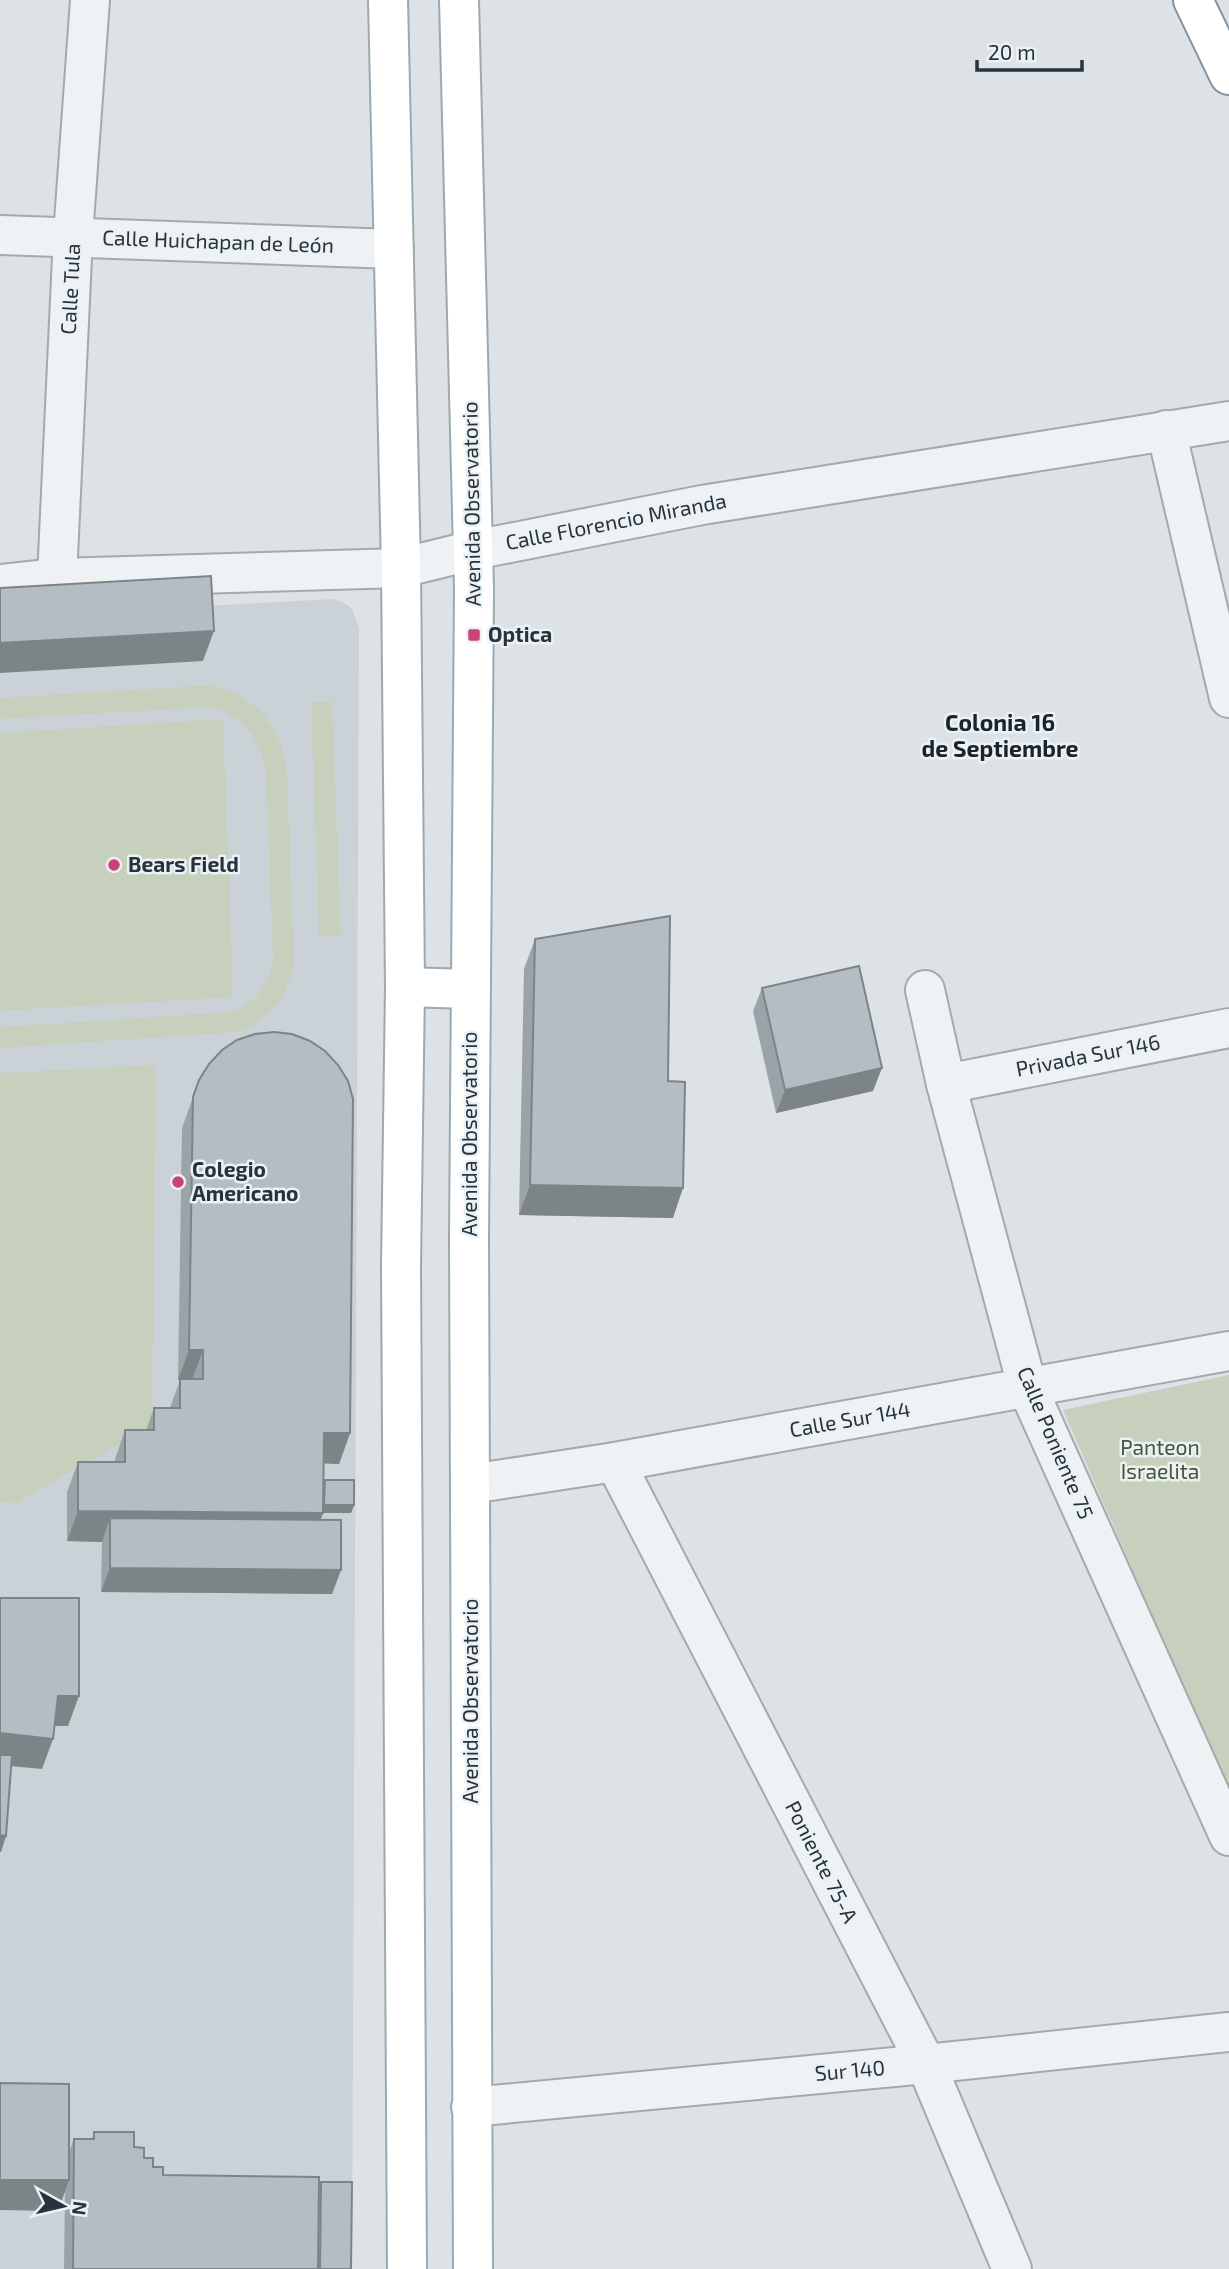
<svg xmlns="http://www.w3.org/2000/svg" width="1229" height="2269" font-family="'Exo 2',sans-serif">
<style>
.built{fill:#cad2d8}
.green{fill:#c6d0bd}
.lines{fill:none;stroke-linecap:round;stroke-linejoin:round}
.minor-casing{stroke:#a2aab0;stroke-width:42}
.major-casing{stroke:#9ca9b1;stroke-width:42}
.highway-casing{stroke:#84939c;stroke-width:42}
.minor{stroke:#eff2f4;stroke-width:38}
.major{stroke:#fff;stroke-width:38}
.highway{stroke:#fff;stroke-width:38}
.wall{fill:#9aa3a8}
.shaded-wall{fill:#7d8488}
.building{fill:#b3bdc3;stroke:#7d8488;stroke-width:2}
.poi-dot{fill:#ca4276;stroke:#ebf1f4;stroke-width:2.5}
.labels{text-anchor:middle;stroke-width:5;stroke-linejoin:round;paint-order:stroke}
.street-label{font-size:21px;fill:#26333c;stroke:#ebf1f4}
.poi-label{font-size:21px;font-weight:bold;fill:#26333c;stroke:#ebf1f4;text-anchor:start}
.park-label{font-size:21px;fill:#435734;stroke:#ebf1f4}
.neighbourhood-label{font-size:23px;font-weight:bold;fill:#19242c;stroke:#ebf1f4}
</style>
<rect width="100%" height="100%" fill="#dce2e6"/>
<polygon class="built" points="334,599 348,605 353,611 359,628 352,2269 0,2269 0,617"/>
<g class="green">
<path d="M 214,685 C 259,700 280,725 287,771 L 294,960 C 288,996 273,1018 239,1032 L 0,1048 L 0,1027 L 233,1012 C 257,1001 270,985 273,958 L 266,774 C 261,740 245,717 211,707 L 0,719 L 0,698 Z"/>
<polygon points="311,702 332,702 341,936 319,937"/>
<polygon points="223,719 233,997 0,1011 0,733"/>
<polygon points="156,1065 152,1426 16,1503 0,1502 0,1073"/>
<polygon points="1229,1375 1229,1792 1063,1410"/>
</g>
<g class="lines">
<defs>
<g id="minor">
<polyline points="0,235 394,249"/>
<polyline points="1166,430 1229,698"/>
<polyline points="57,578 73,236 90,0"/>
<polyline points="0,584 57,578 401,568 474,550 702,505 1229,421"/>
<polyline points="925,990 946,1084 1028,1389 1229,1836"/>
<polyline points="946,1084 1229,1028"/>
<polyline points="615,1462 926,2064 1012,2269"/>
<polyline points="471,1484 615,1462 1229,1351"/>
<polyline points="471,2107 926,2064 1229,2032"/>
</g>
<g id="major">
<polyline points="388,0 401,568 405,987 401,1267 407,2269"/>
<polyline points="459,0 474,589 469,1239 473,2269"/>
<polyline points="405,987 470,989"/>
</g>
<polyline id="highway" points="1193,0 1229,75"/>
</defs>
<use href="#minor" class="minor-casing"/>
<use href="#major" class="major-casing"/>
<use href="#highway" class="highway-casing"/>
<use href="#minor" class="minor"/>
<use href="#major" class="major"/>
<use href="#highway" class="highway"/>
</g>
<g class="wall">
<polygon points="535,939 668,1081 673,1218 519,1215 524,969"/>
<polygon points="762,988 873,1091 776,1113 753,1011"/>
<polygon points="199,1080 350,1433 339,1464 324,1463 323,1485 325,1480 354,1505 351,1513 323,1513 320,1520 341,1570 332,1594 101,1592 102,1542 67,1541 67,1492 78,1462 114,1462 125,1430 146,1430 154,1408 170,1408 180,1380 178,1380 182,1128"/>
<polygon points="94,2132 134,2147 163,2175 319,2188 321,2182 351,2269 64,2269 65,2191 58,2211 69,2152 74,2139 92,2139"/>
</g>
<g class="shaded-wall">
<polygon points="214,631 203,661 0,673 0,643"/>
<polygon points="882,1068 873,1091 776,1113 785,1090"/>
<polygon points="530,1185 683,1188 673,1218 519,1215"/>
<polygon points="189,1350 203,1350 192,1380 178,1380"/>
<polygon points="324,1433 350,1433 339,1464 313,1463"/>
<polygon points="324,1505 354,1505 351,1513 321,1513"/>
<polygon points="78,1511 323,1513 312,1544 110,1518 102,1542 67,1541"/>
<polygon points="110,1568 341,1570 332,1594 101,1592"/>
<polygon points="58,1696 79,1696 68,1726 47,1726"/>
<polygon points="0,1733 53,1739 42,1769 0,1765"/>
<polygon points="0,1835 6,1836 1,1852 0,1852"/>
<polygon points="0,2180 69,2180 58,2211 0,2210"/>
</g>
<g class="building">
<polygon points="211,576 214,631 0,643 0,588"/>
<polygon points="670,916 668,1081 685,1082 683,1188 530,1185 535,939"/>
<polygon points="859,966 882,1068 785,1090 762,988"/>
<polygon points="274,1032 292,1034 310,1041 325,1051 338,1065 348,1081 353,1099 350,1433 324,1433 323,1513 78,1511 78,1462 125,1462 125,1430 154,1430 154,1408 180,1408 180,1379 203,1379 203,1350 189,1350 193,1097 199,1080 209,1064 222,1050 237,1040 255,1034"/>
<polygon points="325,1480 354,1480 354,1505 324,1505"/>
<polygon points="110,1518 341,1520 341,1570 110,1568"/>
<polygon points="0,1598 79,1598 79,1696 58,1696 53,1739 0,1733"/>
<polygon points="0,1755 12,1755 6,1836 0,1835"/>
<polygon points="0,2083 69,2084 69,2180 0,2180"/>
<polygon points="94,2132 134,2132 134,2147 144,2148 144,2158 153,2158 153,2167 163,2167 163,2175 319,2177 318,2269 73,2269 74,2139 94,2139"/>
<polygon points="321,2182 352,2182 351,2269 320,2269"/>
</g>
<g class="poi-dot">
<rect x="467" y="628" width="14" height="14" rx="3.5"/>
<circle cx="114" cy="865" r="7"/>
<circle cx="178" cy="1182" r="7"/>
</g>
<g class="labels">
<g class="street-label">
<text transform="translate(218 242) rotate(2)" y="7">Calle Huichapan de León</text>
<text transform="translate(71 289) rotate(-87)" y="7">Calle Tula</text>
<text transform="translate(472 504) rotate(-91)" y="7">Avenida Observatorio</text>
<text transform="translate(616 522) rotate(-11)" y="7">Calle Florencio Miranda</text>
<text transform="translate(1088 1056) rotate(-11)" y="7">Privada Sur 146</text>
<text transform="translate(470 1134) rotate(-90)" y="7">Avenida Observatorio</text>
<text transform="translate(850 1420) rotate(-10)" y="7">Calle Sur 144</text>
<text transform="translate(1055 1443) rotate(67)" y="7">Calle Poniente 75</text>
<text transform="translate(471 1701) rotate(-90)" y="7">Avenida Observatorio</text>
<text transform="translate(821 1862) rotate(63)" y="7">Poniente 75-A</text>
<text transform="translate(850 2071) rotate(-5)" y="7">Sur 140</text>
</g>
<g class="poi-label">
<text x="488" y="642">Optica</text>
<text x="128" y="872">Bears Field</text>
<text x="192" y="1177">Colegio<tspan x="192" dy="24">Americano</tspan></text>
</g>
<g class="park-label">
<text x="1160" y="1455">Panteon<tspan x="1160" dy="24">Israelita</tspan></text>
</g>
<g class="neighbourhood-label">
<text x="1000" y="731">Colonia 16<tspan x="1000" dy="26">de Septiembre</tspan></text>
</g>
</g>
<g transform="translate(63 2206) rotate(98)" stroke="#ebf1f4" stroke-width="5" paint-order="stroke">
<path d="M0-5L12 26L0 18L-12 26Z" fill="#26333c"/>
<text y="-10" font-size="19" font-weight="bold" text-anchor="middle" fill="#26333c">N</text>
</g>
<path d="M977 60v10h105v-10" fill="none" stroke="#26333c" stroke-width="3.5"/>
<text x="988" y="60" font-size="21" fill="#26333c" stroke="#ebf1f4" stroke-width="5" paint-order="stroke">20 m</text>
</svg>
